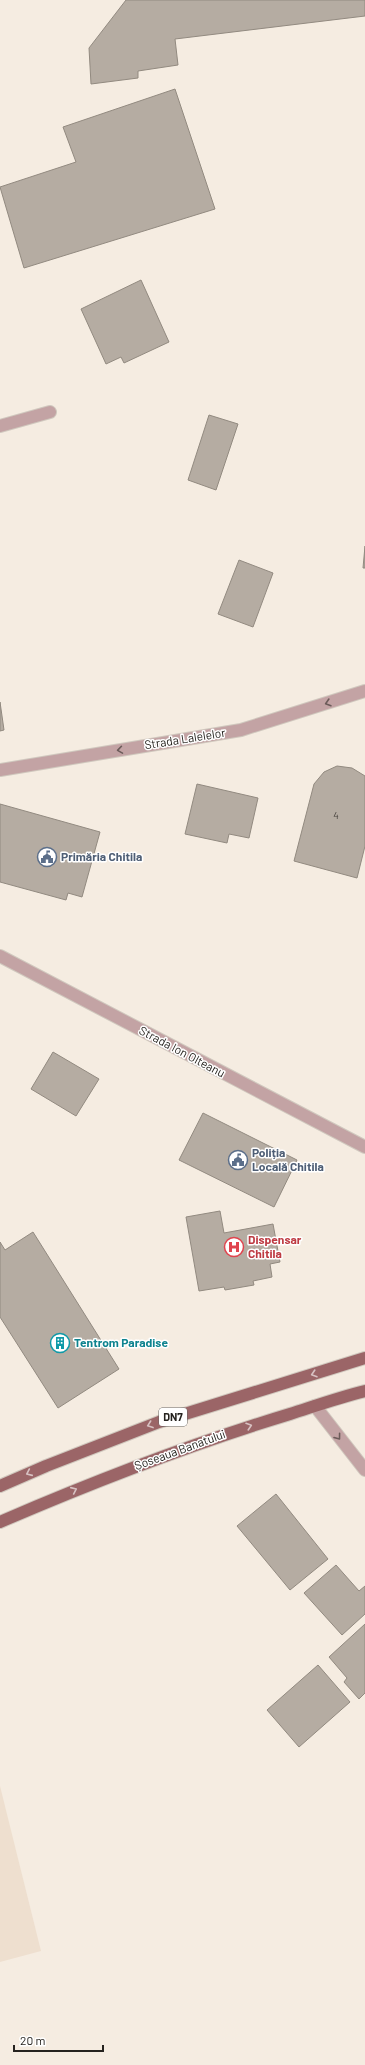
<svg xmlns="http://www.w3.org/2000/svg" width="365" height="2065" font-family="Barlow,sans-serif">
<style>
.built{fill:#eedfcf}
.building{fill:#b5aca2;stroke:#928a80}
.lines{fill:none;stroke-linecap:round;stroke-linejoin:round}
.minor-casing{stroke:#d0c8be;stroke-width:14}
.primary-casing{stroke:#d0c8be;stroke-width:14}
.minor{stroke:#c3a3a4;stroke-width:12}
.primary{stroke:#9b6567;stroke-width:12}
.oneway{stroke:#6c5c5a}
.oneway2{stroke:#d7c1c2}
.labels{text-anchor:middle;stroke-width:3;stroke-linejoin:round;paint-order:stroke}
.number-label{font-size:10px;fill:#49443f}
.shield{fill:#fff;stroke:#666462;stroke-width:1}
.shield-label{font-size:11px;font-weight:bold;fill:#25221e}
.street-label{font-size:12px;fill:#25221e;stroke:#fff}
.service-label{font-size:12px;font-weight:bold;fill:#4e5e75;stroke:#fff;text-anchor:start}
.health-label{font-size:12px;font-weight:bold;fill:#be3a42;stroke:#fff;text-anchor:start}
.culture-label{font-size:12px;font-weight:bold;fill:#0d838f;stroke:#fff;text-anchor:start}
</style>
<rect width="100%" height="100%" fill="#f5ece1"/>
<polygon class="built" points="0,1786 41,1951 0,1962"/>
<g class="building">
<polygon points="126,0 365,0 365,16 175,39 178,65 138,71 138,78 91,84 89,48"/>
<polygon points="175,89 215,209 24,268 0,187 76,162 63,127"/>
<polygon points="141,280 169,342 124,363 121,357 106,364 81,309"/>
<polygon points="209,415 238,424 216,490 188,480"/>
<polygon points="365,546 365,568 363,568"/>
<polygon points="239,560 273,573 253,627 218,614"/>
<polygon points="0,702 4,730 0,731"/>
<polygon points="337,766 352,768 365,776 365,846 357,878 294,861 314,784 324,772"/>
<polygon points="197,784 258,798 249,838 229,834 227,843 185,834"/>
<polygon points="0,804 100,832 82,897 68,893 66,900 0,882"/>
<polygon points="53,1052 99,1079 76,1116 31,1089"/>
<polygon points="203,1113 297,1160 274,1207 179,1160"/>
<polygon points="220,1211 224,1233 273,1224 280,1262 270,1264 272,1277 253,1281 254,1285 225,1290 224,1287 199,1291 186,1217"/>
<polygon points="33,1232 119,1369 58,1408 0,1317 0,1242 5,1250"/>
<polygon points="276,1494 328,1559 290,1590 237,1526"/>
<polygon points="336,1565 359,1591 365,1586 365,1614 342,1635 304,1593"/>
<polygon points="365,1624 365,1693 359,1699 344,1682 347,1678 329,1657"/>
<polygon points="318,1665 350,1702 299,1747 267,1710"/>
</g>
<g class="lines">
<defs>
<g id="minor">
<polyline points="0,426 50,412"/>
<polyline points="0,770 241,730 365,691"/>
<polyline points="0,956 365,1147"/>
<polyline points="315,1406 365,1470"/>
</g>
<g id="primary">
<polyline points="0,1486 46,1466 159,1422 365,1358"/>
<path d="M 0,1522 C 95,1481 191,1444 290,1414 C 315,1406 340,1397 365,1391"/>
</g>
</defs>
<use href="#minor" class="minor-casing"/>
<use href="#primary" class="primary-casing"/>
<use href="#minor" class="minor"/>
<use href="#primary" class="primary"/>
</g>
<defs><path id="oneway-chevron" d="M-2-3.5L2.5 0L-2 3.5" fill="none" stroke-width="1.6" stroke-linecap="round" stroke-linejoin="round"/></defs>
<g class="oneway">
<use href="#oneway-chevron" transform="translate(328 703) rotate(163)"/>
<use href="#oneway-chevron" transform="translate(120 750) rotate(171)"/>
<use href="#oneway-chevron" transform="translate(338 1437) rotate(53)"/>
</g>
<g class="oneway2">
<use href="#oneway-chevron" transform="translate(314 1374) rotate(162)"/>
<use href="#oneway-chevron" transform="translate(150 1425) rotate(160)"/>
<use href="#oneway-chevron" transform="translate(249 1426) rotate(-18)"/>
<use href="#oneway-chevron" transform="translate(29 1473) rotate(156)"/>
<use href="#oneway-chevron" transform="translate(74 1490) rotate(-24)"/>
</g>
<defs>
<symbol id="civic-ring" viewBox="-11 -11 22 22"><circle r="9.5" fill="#fff" stroke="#5c6f8a" stroke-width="1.5"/><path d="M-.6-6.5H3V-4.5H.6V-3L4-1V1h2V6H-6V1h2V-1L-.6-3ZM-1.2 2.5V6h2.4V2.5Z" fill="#5c6f8a"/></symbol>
<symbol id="hospital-ring" viewBox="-11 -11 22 22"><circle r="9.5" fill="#fff" stroke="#e0444e" stroke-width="1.5"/><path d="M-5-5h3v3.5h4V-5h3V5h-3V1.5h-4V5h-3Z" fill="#e0444e"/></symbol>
<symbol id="building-ring" viewBox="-11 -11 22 22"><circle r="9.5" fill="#fff" stroke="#0f9aa8" stroke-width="1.5"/><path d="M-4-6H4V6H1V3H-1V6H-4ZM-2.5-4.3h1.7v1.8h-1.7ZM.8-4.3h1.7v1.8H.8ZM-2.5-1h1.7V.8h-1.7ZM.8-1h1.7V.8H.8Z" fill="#0f9aa8"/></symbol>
</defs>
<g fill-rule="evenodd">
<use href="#civic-ring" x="36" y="846" width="22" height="22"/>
<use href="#civic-ring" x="227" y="1149" width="22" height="22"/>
<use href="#hospital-ring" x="223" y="1236" width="22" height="22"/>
<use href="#building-ring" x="49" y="1332" width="22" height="22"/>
</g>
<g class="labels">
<g class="number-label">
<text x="336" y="819">4</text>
</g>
<rect class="shield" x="159" y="1408" width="28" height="18" rx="3"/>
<g class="shield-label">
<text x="173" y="1421">DN7</text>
</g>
<g class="street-label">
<text transform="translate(185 739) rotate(-9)" y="4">Strada Lalelelor</text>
<text transform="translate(182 1052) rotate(28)" y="4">Strada Ion Olteanu</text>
<text transform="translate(180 1450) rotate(-20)" y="4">Șoseaua Banatului</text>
</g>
<g class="service-label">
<text x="61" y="861">Primăria Chitila</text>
<text x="252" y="1157">Poliția<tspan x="252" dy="14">Locală Chitila</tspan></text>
</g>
<g class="health-label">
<text x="248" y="1244">Dispensar<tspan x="248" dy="14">Chitila</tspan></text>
</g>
<g class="culture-label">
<text x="74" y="1347">Tentrom Paradise</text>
</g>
</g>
<path d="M14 2045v6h89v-6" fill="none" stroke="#25221e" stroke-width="2"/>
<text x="20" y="2045" font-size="12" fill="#25221e" stroke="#ffffff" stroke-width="3" paint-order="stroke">20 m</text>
</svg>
